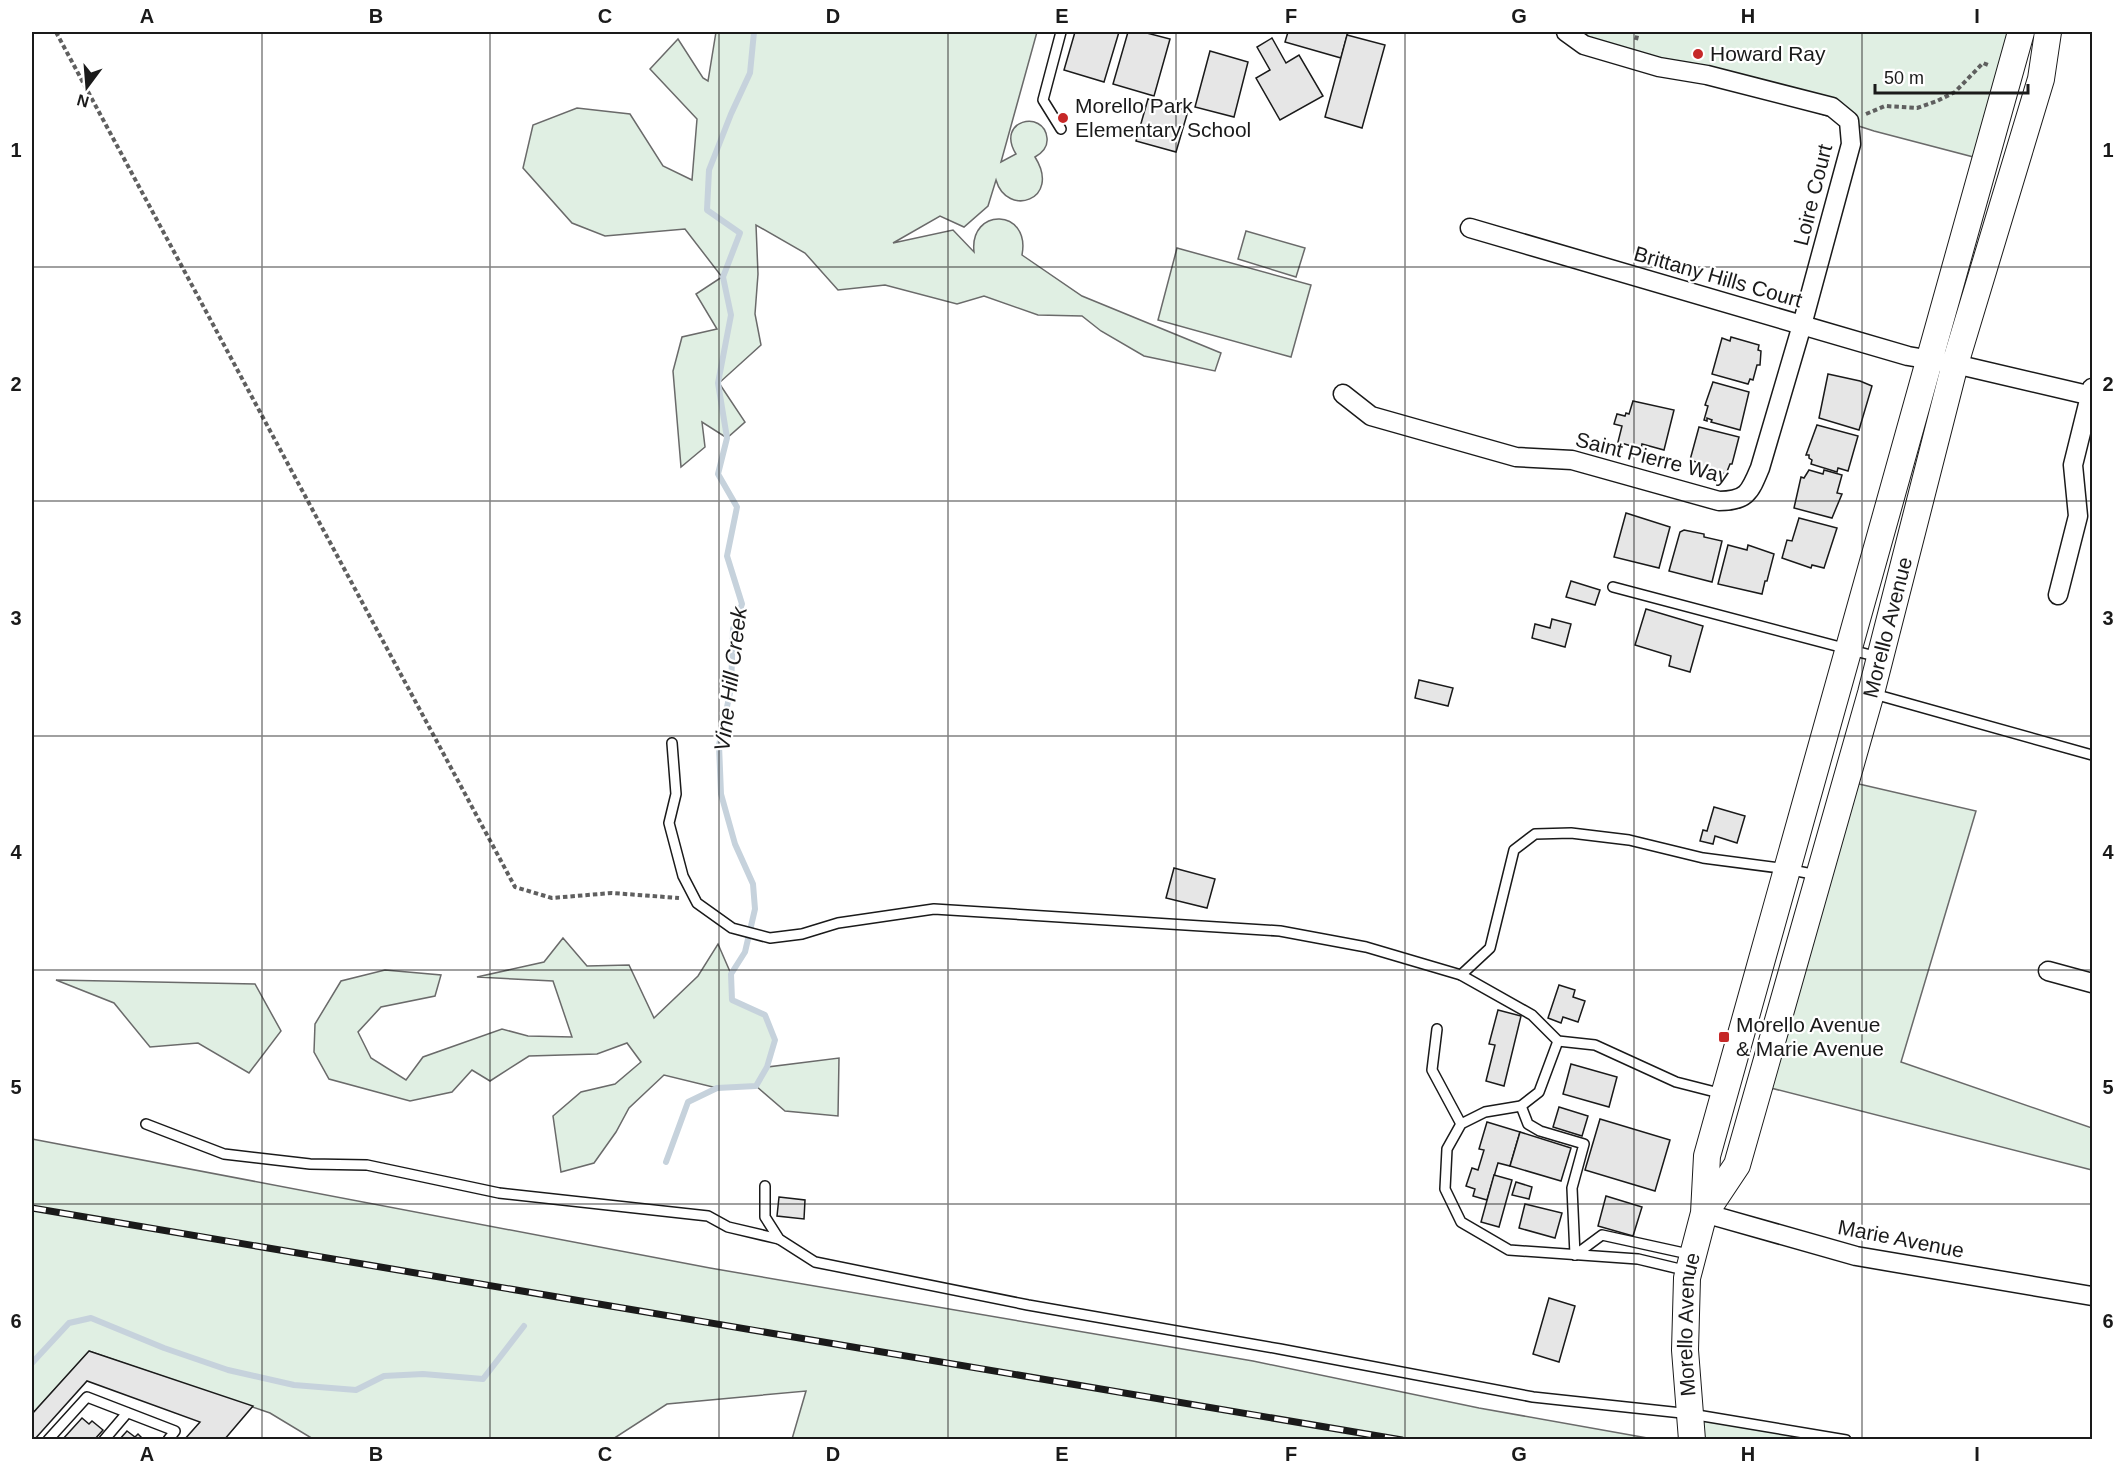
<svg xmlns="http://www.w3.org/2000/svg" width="2124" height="1471" font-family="Arial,sans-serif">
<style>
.green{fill:#e0efe3;stroke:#6a6a6a;stroke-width:1.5}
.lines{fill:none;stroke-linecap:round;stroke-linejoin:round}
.stream{stroke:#c6d2dc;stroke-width:6}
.building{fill:#e6e6e6;stroke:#1a1a1a;stroke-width:1.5}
.lane-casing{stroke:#1a1a1a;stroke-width:12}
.street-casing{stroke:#1a1a1a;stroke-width:21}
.secondary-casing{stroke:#1a1a1a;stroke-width:28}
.path{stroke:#5f5f5f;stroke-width:4;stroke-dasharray:4.5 3;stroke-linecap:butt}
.lane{stroke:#fff;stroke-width:9}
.street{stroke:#fff;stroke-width:18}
.secondary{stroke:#fff;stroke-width:26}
.rail-casing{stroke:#1a1a1a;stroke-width:7}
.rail{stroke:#fff;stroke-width:4.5;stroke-dasharray:14;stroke-linecap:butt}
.grid{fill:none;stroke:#1a1a1a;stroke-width:1.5;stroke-opacity:0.55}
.poi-dot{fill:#c62828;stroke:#fff;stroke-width:2}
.labels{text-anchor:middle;stroke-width:4.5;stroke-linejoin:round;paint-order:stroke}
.poi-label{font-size:21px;fill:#1a1a1a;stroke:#fff;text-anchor:start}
.street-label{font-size:21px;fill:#1a1a1a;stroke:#fff}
.water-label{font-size:22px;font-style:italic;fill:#1a1a1a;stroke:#fff}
.neatline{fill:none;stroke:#1a1a1a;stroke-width:2}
.grid-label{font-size:20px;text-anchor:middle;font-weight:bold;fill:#1a1a1a}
</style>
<rect width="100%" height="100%" fill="#fff"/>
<g class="green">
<path d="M 716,32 L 1037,32 L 1001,162 L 1016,154 C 995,120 1044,109 1047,138 C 1048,147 1042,153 1035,157 C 1062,200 1007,218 996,180 L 988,206 L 964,227 L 940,216 L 893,243 L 953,230 L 974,252 C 969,207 1031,208 1022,255 L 1082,296 L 1221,353 L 1215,371 L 1144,356 L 1101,331 L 1082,316 L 1038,315 L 984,296 L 957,304 L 885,285 L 838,290 L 805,253 L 756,225 L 758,274 L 755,314 L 761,345 L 719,383 L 745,422 L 727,438 L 702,422 L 705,447 L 681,467 L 673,371 L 682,337 L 717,329 L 696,294 L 722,277 L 685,229 L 605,236 L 572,223 L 523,168 L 533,125 L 577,108 L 630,114 L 663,166 L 692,180 L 697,119 L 650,69 L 678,39 L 703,78 L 708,81 Z"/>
<polygon points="1566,32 2021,32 1985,160 1874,131"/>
<polygon points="1246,231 1305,248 1296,277 1238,259"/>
<polygon points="1177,248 1311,285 1291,357 1158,320"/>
<polygon points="1846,781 1976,811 1901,1062 2092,1128 2092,1170 1759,1085"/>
<polygon points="563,938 587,966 629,965 654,1018 698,976 718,944 731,974 732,1000 765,1015 775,1040 767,1067 839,1058 838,1116 785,1111 756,1086 717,1088 664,1075 629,1108 616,1132 594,1163 561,1172 553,1116 581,1092 615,1084 641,1062 627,1043 597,1054 529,1056 490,1081 472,1070 452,1092 410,1101 329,1079 314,1052 315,1024 341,981 385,970 441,975 435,996 381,1007 358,1032 371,1058 406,1080 423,1057 502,1029 528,1036 572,1037 553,981 477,977 544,962"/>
<polygon points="56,980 255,984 281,1031 249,1073 198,1043 150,1047 114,1003"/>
<polygon points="32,1139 710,1268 1253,1361 1479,1408 1653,1439 792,1439 806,1391 667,1404 613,1439 313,1439 270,1413 89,1351 32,1414"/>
<polygon points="1691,1414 1846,1439 1692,1439"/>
</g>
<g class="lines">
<g class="stream">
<polyline points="666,1162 688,1102 717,1088 756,1086 767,1067 775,1040 765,1015 732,1000 731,974 745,952 755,909 753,884 735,844 721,794 719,745 731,688 733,629 742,604 727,556 737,507 718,474 727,438 718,383 731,315 723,277 740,233 707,210 709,170 731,114 750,73 754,32"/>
<polyline points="32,1363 69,1323 91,1318 164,1348 228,1370 294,1385 356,1390 384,1376 423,1374 483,1379 524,1326"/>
</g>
</g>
<g class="building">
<polygon points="1075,32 1119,32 1104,82 1064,70"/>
<polygon points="1128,32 1143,32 1170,39 1154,96 1113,84"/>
<polygon points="1288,32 1348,32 1341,58 1285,42"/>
<polygon points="1347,35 1385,45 1362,128 1325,117"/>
<polygon points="1272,38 1286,63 1299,55 1323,96 1280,120 1256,78 1270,70 1257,47"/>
<polygon points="1210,51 1248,62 1234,117 1195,107"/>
<polygon points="1148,99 1188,111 1176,152 1136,141"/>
<polygon points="1731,337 1759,345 1758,350 1761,351 1760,365 1757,365 1753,380 1750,379 1748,384 1712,374 1722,338 1730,341"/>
<polygon points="1828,374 1860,381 1872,386 1859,430 1819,418"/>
<polygon points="1713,382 1749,392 1740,430 1711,422 1712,420 1707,418 1707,421 1704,420 1708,406 1705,405"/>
<polygon points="1633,401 1674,410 1664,450 1642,444 1641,449 1618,442 1622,426 1614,424 1617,414 1625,416 1626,413 1629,414"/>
<polygon points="1817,425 1858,436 1848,471 1838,468 1837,472 1811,464 1812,460 1809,458 1809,455 1806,455"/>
<polygon points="1699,427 1739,437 1732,464 1730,464 1726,474 1698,467 1699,463 1690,460"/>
<polygon points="1809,470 1823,474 1824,470 1842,475 1837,493 1842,494 1832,518 1794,508 1801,477 1804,478"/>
<polygon points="1626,513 1670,527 1659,568 1614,557"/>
<polygon points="1799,518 1837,528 1824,568 1812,565 1811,568 1782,558 1787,540 1792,541"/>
<polygon points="1684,530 1704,534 1704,537 1722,541 1712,582 1669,571 1680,532"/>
<polygon points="1728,545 1747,550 1748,545 1774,554 1767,581 1765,581 1762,594 1718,584"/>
<polygon points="1571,581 1600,590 1595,605 1566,597"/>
<polygon points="1646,609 1703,626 1690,672 1669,666 1671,656 1635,645"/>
<polygon points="1552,619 1571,624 1565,647 1532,638 1535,624 1550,628"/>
<polygon points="1419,680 1453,688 1448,706 1415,698"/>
<polygon points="1714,807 1745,816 1737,843 1715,836 1713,844 1700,841 1703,830 1707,831"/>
<polygon points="1174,868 1215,879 1207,908 1166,898"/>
<polygon points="1559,985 1575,990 1573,997 1585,1001 1578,1022 1563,1017 1561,1023 1548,1018"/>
<polygon points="1498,1010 1521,1016 1504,1086 1486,1081 1495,1045 1489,1044"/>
<polygon points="1571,1064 1617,1077 1609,1107 1563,1094"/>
<polygon points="1559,1107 1588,1116 1582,1136 1553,1127"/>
<polygon points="1600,1119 1670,1140 1655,1191 1585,1170"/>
<polygon points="1487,1122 1520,1132 1510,1166 1498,1163 1487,1200 1473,1196 1475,1189 1466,1186 1472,1168 1478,1170 1484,1150 1479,1149"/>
<polygon points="1520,1132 1571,1148 1561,1181 1510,1166"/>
<polygon points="1494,1175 1512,1180 1499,1227 1481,1222"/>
<polygon points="1516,1182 1532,1187 1529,1199 1512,1195"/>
<polygon points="1606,1196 1642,1207 1633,1236 1598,1226"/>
<polygon points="779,1197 805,1200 804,1219 777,1216"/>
<polygon points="1525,1204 1562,1213 1555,1238 1519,1228"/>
<polygon points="1549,1298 1575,1306 1559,1362 1533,1354"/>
<polygon points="89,1351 253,1406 224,1440 184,1440 200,1422 87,1381 34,1440 32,1440 32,1414"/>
<polygon points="82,1418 89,1424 92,1421 103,1430 94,1440 62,1440"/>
<polygon points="127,1431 135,1437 138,1434 144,1440 119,1440"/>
</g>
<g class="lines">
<defs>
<g id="lane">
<polyline points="1061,32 1043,100 1061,129"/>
<polyline points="1613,587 1878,657"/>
<polyline points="1874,694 2092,755"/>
<polyline points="672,743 676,794 669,823 683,876 697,903 732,928 770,938 802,934 838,923 934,909 1280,931 1366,947 1461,975 1532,1015 1558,1041 1595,1045 1676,1082 1723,1094"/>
<polyline points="1461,975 1490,948 1514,850 1535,834 1571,833 1629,840 1703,858 1787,869 1817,875"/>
<polyline points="1437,1029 1432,1070 1461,1124"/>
<polyline points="1558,1041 1539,1092 1521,1106 1485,1112 1461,1124 1447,1149 1445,1189 1461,1222 1509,1250 1638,1259 1688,1271"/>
<polyline points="1521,1106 1528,1124 1540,1131 1584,1144 1572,1188 1575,1255"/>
<polyline points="146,1124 224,1154 310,1164 367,1165 499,1193 708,1216 728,1227 779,1239"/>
<polyline points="765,1186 765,1217 779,1239 815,1262 1028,1305 1280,1349 1533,1397 1691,1414 1846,1440"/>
<polyline points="1575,1255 1602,1235 1693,1255"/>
<polyline points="48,1440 87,1397 175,1431 168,1440"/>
<polyline points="104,1440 127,1413"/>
</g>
<g id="street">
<polyline points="1470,228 1908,356 1955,364 2092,396"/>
<path d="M 1343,394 L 1371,416 L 1516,457 L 1572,460 L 1719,501 C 1747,501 1750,492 1760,468 L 1802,325 L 1851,144 L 1849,121 L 1832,107 L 1707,75 L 1659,67 L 1584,45 L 1566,32"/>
<polyline points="2058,595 2078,516 2073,465 2092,388"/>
<polyline points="2048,971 2092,983"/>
<polyline points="1704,1213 1856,1256 2092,1296"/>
</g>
<g id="secondary">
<path id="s1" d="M 1705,1213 L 1737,1165 L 1871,693 L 1955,364 L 2041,79 L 2048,32"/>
<path id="s2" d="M 1692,1440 L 1685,1350 L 1687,1278 L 1704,1213 L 1707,1156 L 2021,32"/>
</g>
</defs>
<use href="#lane" class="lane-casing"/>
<use href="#street" class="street-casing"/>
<use href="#secondary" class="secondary-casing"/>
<g class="path">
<polyline points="56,32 515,887 552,898 612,893 679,898"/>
<polyline points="1636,40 1638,32"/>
<polyline points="1866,114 1885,106 1917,108 1937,101 1955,92 1983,63 1988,65"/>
</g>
<use href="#lane" class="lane"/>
<use href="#street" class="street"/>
<use href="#secondary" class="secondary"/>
<defs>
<polyline id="rail" points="32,1208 1402,1440"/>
</defs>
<use href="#rail" class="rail-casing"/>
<use href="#rail" class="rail"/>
</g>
<path class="grid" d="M 262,32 L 262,1440M 490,32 L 490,1440M 719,32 L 719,1440M 948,32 L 948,1440M 1176,32 L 1176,1440M 1405,32 L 1405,1440M 1634,32 L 1634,1440M 1862,32 L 1862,1440M 32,267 L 2092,267M 32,501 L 2092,501M 32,736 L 2092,736M 32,970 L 2092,970M 32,1204 L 2092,1204"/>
<g class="poi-dot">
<circle cx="1698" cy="54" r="6"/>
<circle cx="1063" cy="118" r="6"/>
<rect x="1718" y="1031" width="12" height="12" rx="3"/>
</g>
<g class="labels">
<g class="poi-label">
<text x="1710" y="61">Howard Ray</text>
<text x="1075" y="113">Morello Park<tspan x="1075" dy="24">Elementary School</tspan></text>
<text x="1736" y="1032">Morello Avenue<tspan x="1736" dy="24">&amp; Marie Avenue</tspan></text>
</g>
<g class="street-label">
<text transform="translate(1813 195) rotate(-76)" y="7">Loire Court</text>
<text transform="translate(1718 277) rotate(16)" y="7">Brittany Hills Court</text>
<text transform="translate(1652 458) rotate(14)" y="7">Saint Pierre Way</text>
<text dy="7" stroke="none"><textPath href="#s1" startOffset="616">Morello Avenue</textPath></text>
<text transform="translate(1901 1239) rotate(11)" y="7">Marie Avenue</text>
<text dy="7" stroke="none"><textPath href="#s2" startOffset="116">Morello Avenue</textPath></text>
</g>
<g class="water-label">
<text transform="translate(730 679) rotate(-83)" y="8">Vine Hill Creek</text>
</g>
</g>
<rect width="2124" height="1471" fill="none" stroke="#ffffff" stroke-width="66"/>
<g transform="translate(87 87) rotate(196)" stroke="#ffffff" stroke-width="4.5" paint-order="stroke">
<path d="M0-4.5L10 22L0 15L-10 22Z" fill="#1a1a1a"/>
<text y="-9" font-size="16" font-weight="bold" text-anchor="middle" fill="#1a1a1a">N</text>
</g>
<path d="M1875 84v9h153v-9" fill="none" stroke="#1a1a1a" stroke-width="3"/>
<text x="1884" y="84" font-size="18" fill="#1a1a1a" stroke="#ffffff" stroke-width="4.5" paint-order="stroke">50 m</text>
<rect x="33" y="33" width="2058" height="1405" class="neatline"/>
<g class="grid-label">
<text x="147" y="23">A</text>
<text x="376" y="23">B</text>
<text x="605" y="23">C</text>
<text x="833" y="23">D</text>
<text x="1062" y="23">E</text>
<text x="1291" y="23">F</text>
<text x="1519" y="23">G</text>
<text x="1748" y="23">H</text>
<text x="1977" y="23">I</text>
<text x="16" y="157">1</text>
<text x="2108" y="157">1</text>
<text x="16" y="391">2</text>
<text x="2108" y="391">2</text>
<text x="16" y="625">3</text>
<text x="2108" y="625">3</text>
<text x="16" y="859">4</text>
<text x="2108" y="859">4</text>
<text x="16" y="1094">5</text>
<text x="2108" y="1094">5</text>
<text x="16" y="1328">6</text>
<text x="2108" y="1328">6</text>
<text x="147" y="1461">A</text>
<text x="376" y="1461">B</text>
<text x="605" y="1461">C</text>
<text x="833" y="1461">D</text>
<text x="1062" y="1461">E</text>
<text x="1291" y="1461">F</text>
<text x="1519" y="1461">G</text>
<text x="1748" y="1461">H</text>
<text x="1977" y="1461">I</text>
</g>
</svg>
